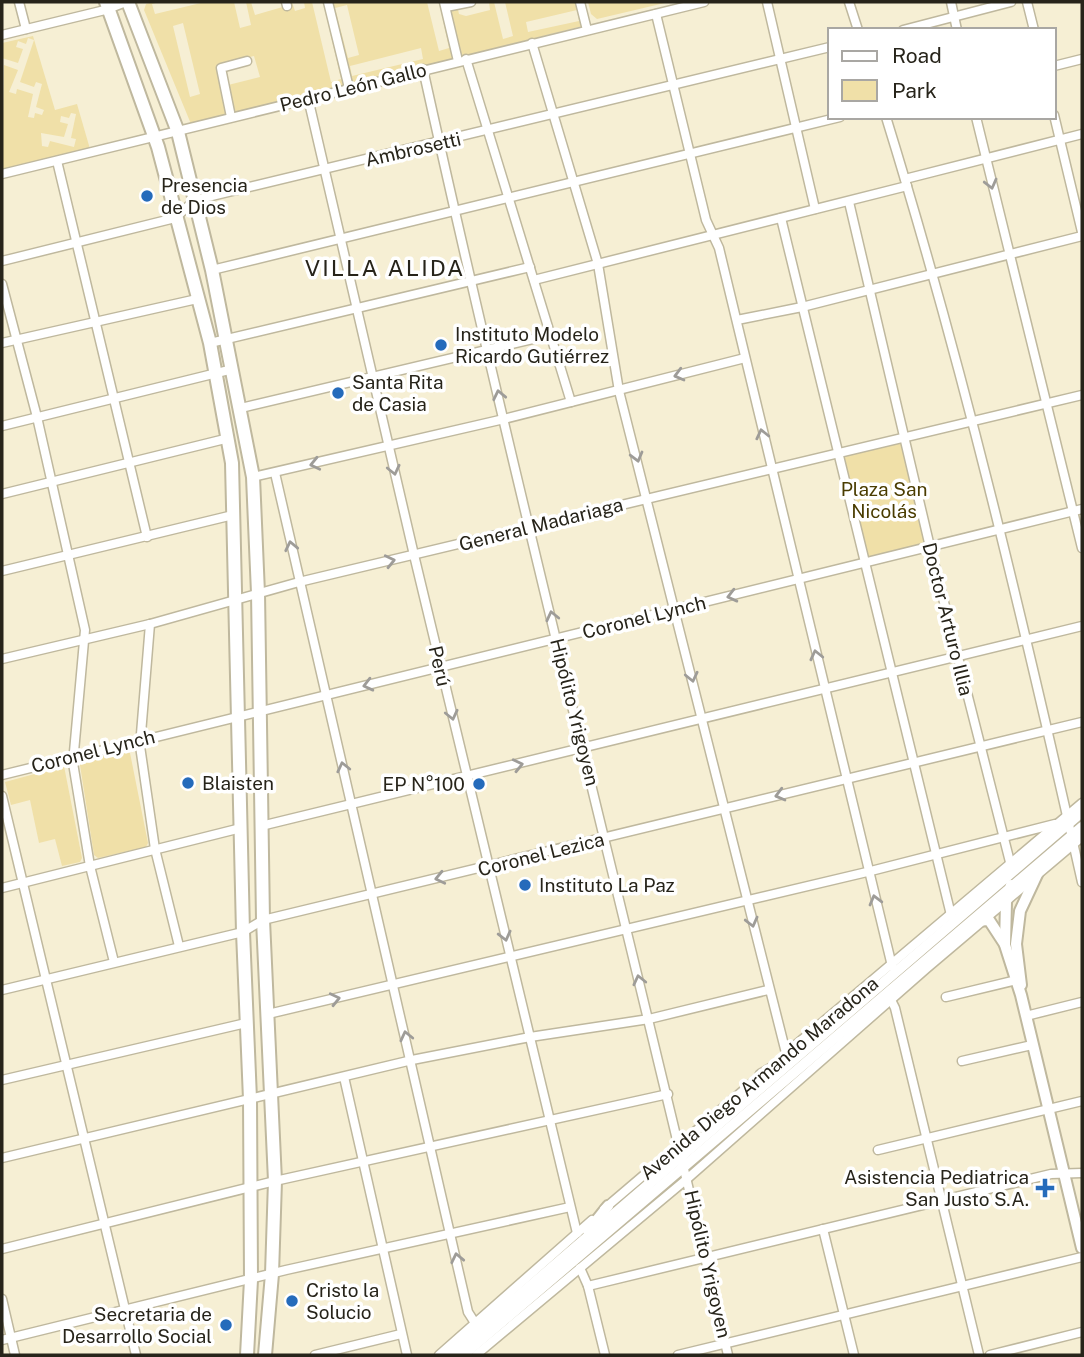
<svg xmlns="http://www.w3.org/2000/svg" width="1084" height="1357" font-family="'Public Sans',sans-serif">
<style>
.green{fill:#f0e0a8;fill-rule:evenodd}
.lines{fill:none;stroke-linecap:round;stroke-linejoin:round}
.minor-casing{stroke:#bfb89e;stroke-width:11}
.major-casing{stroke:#bfb89e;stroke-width:14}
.highway-casing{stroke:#bfb89e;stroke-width:16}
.minor{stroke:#fff;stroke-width:8}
.major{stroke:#fff;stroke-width:10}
.highway{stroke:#fff;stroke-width:12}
.oneway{stroke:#9e9c98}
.poi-dot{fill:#256bbb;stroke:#fff;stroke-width:2.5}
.labels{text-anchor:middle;stroke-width:7;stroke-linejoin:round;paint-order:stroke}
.street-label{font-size:19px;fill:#27241a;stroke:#fff}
.poi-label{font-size:19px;fill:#27241a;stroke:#fff;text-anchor:start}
.park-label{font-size:19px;fill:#4a3c01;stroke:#fff}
.quarter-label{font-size:23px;letter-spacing:2px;fill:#27241a;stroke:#fff}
</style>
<rect width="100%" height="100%" fill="#f6efd4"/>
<g class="green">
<path d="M 153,2 L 159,2 L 152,4 L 155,14 L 205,2 L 234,2 L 240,28 L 251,25 L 246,2 L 251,2 L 255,15 L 286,6 L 286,2 L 292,2 L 295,11 L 305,8 L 304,2 L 312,2 L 331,82 L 341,79 L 323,2 L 427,2 L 439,51 L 449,48 L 439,2 L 457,5 L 459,14 L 466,16 L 490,10 L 489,2 L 494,2 L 503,39 L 513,36 L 505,2 L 578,2 L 583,26 L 191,124 L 144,10 L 146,4 ZM 347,5 L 359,55 L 348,58 L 335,8 ZM 577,10 L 579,21 L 528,32 L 526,22 ZM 183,23 L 200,94 L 190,97 L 173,26 ZM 421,48 L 423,59 L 352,76 L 350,66 ZM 254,56 L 260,77 L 224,86 L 222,64 Z"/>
<polygon points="588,2 669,2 597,19 591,14"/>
<path d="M 33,36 L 55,110 L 77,104 L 90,149 L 2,169 L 4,65 L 18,70 L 9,92 L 16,94 L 17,89 L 33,94 L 28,117 L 34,118 L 35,113 L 42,115 L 44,110 L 36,107 L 42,84 L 36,82 L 34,87 L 20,82 L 34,40 L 28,38 L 26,44 L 18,41 L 16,47 L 23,49 L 18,63 L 2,58 L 2,43 ZM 71,113 L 76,114 L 71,138 L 76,139 L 74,147 L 50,141 L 48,147 L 42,146 L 41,133 L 64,137 L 68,124 L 60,122 L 61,116 L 69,118 Z"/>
<polygon points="901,442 925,544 868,557 844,455"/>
<polygon points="129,748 148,843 146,847 98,858 94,855 80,765 82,760"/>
<polygon points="64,766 82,858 80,862 62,866 55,839 39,843 30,800 11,805 5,782"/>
</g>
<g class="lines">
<defs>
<g id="minor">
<polyline points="19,2 26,29"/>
<polyline points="286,2 287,6"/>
<polyline points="328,2 349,88"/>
<polyline points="444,2 458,61"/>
<polyline points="580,2 587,30"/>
<polyline points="767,2 815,209"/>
<polyline points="849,2 858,30"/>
<polyline points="951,2 957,30"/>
<polyline points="1027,2 1034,30"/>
<polyline points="446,7 471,2"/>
<polyline points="656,14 706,220 719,248 892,966"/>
<polyline points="903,30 1011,2"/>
<polyline points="2,35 105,10 126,2"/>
<polyline points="532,43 598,264 619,391 786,1053"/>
<polyline points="466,59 571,402"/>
<polyline points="1054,66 1082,59"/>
<path d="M 423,69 C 518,500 628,926 728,1355"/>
<polyline points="308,98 414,555 577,1233"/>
<polyline points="1054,115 1082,232"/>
<polyline points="231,117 221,68 247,61"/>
<path d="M 886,117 C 964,369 1024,625 1082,882"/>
<polyline points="976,117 1082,548"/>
<polyline points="57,161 147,537"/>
<polyline points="2,174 704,2"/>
<polyline points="905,179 1082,134"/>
<polyline points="849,202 930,547 1011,866"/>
<polyline points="781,218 951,915"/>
<polyline points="2,261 175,218 195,200 830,47"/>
<polyline points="212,270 840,117"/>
<polyline points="534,280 907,186"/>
<polyline points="2,284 37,417 85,630 73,763 90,866 114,962"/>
<polyline points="737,320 802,307 1082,236"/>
<polyline points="2,343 197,299"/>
<polyline points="210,343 530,267"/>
<polyline points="241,408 550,335"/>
<polyline points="2,426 233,369"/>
<polyline points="275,473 468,1312 475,1323"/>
<polyline points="253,477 504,419 745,358"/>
<polyline points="2,494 229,438"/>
<polyline points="2,571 233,515"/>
<polyline points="150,624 140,746 155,849 179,946"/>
<polyline points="2,659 150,624 299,582 1082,395"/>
<polyline points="2,775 1082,509"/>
<polyline points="2,796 136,1355"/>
<polyline points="261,826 1082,626"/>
<polyline points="2,888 241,828"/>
<polyline points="2,990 243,932 263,920 1082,722"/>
<polyline points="946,997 1021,979"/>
<polyline points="891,1000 895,1008 979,1355"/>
<polyline points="268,1014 867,872 1055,824"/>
<polyline points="1026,1016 1082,1002"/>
<polyline points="785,1054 1082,803"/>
<polyline points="962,1061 1032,1045"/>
<polyline points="344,1077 407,1355"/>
<polyline points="2,1080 246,1023"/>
<polyline points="878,1150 1082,1101"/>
<polyline points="2,1158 412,1060 530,1037 649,1019 768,990"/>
<polyline points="604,1209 765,1072"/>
<polyline points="823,1229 854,1355"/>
<polyline points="2,1249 275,1181 668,1094"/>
<polyline points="580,1268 588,1286 605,1355"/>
<polyline points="588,1286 1051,1174 1082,1173"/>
<polyline points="2,1299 15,1355"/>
<polyline points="2,1340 286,1270 570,1207"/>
<polyline points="315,1355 401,1334"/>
<polyline points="439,1355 592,1220"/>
<polyline points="476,1355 688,1178 927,968 1082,837"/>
<polyline points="678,1355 1082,1257"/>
<polyline points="990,1355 1082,1332"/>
</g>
<g id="major">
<polyline points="1011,885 1006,902 1005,945 1021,995 1082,1248"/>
<polyline points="974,921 989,920 1004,943"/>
<polyline points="1021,985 1016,944 1020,911 1041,866"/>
<polyline points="761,1075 782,1063"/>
<polyline points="588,1231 608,1206"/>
<polyline points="450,1355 1082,812"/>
<polyline points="463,1355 1082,827"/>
</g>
<g id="highway">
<polyline points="106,2 158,147 210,343 232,463 243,932 250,1099 251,1280 247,1355"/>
<polyline points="128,2 178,132 212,270 253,477 258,593 263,920 275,1181 272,1274 265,1355"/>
</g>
</defs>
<use href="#minor" class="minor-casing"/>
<use href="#major" class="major-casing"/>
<use href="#highway" class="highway-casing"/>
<use href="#minor" class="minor"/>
<use href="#major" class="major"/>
<use href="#highway" class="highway"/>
</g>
<defs><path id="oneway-chevron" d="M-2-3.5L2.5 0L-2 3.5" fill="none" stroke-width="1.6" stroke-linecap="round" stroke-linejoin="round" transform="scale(1.75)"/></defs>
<g class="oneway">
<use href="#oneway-chevron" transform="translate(991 184) rotate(76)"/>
<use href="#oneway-chevron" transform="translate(679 375) rotate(165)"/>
<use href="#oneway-chevron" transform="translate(499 395) rotate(-102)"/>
<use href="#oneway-chevron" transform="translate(762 434) rotate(-103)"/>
<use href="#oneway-chevron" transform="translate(637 457) rotate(75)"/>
<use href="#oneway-chevron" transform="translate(315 464) rotate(167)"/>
<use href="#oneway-chevron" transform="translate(394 470) rotate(77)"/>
<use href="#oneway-chevron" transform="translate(291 546) rotate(-102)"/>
<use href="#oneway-chevron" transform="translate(390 561) rotate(-13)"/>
<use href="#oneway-chevron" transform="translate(732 596) rotate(166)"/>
<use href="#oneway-chevron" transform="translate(552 616) rotate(-103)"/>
<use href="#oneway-chevron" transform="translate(816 655) rotate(-103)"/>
<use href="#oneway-chevron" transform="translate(692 677) rotate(77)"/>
<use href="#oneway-chevron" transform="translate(368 685) rotate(166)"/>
<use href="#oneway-chevron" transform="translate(452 715) rotate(77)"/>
<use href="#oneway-chevron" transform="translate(518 765) rotate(-13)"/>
<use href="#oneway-chevron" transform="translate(343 767) rotate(-103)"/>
<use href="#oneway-chevron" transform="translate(780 795) rotate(165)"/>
<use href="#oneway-chevron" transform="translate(440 878) rotate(167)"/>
<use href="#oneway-chevron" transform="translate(875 900) rotate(-105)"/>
<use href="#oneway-chevron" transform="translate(752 922) rotate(76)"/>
<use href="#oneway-chevron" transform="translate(505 936) rotate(76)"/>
<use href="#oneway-chevron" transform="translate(639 980) rotate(-103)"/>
<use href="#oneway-chevron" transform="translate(335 999) rotate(-13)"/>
<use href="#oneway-chevron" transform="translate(406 1036) rotate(-103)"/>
<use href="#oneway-chevron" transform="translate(457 1258) rotate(-102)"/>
</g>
<g class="poi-dot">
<circle cx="147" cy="196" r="7"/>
<circle cx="441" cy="345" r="7"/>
<circle cx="338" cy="393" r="7"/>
<circle cx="188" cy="783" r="7"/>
<circle cx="479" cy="784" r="7"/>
<circle cx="525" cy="885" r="7"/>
<path d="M1041.5 1177.5h7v7h7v7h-7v7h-7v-7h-7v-7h7z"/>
<circle cx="292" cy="1301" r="7"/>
<circle cx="226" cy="1325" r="7"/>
</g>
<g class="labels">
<g class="street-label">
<text transform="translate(353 87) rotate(-14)" y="7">Pedro León Gallo</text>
<text transform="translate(413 149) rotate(-13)" y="7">Ambrosetti</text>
<text transform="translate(541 524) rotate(-14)" y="7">General Madariaga</text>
<text transform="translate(644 617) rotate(-14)" y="7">Coronel Lynch</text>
<text transform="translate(948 619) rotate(76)" y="7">Doctor Arturo Illia</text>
<text transform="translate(440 666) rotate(77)" y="7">Perú</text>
<text transform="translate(575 712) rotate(76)" y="7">Hipólito Yrigoyen</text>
<text transform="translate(93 751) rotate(-14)" y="7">Coronel Lynch</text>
<text transform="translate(541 854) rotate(-14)" y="7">Coronel Lezica</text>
<text transform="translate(759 1078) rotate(-40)" y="7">Avenida Diego Armando Maradona</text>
<text transform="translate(708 1264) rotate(77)" y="7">Hipólito Yrigoyen</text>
</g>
<g class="poi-label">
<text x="161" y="192">Presencia<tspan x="161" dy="22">de Dios</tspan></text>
<text x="455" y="341">Instituto Modelo<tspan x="455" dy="22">Ricardo Gutiérrez</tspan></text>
<text x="352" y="389">Santa Rita<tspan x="352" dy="22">de Casia</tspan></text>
<text x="202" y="790">Blaisten</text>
<text x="465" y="791" text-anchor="end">EP N°100</text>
<text x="539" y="892">Instituto La Paz</text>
<text x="1029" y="1184" text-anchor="end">Asistencia Pediatrica<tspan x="1029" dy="22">San Justo S.A.</tspan></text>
<text x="306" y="1297">Cristo la<tspan x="306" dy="22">Solucio</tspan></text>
<text x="212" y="1321" text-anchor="end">Secretaria de<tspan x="212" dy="22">Desarrollo Social</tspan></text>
</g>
<g class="park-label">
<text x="884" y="496">Plaza San<tspan x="884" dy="22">Nicolás</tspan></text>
</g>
<g class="quarter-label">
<text x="385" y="276">VILLA ALIDA</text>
</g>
</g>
<rect width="1084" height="1357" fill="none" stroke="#27241a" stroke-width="7"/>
<rect x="828" y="28" width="228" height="91" fill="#ffffff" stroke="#a9a7a3" stroke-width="2"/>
<rect x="842" y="51" width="35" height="10" fill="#ffffff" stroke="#a9a7a3" stroke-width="2"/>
<text x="892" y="63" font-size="21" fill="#27241a">Road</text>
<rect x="842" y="80" width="35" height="21" fill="#f0e0a8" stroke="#a9a7a3" stroke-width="2"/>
<text x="892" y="98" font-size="21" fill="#27241a">Park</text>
</svg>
